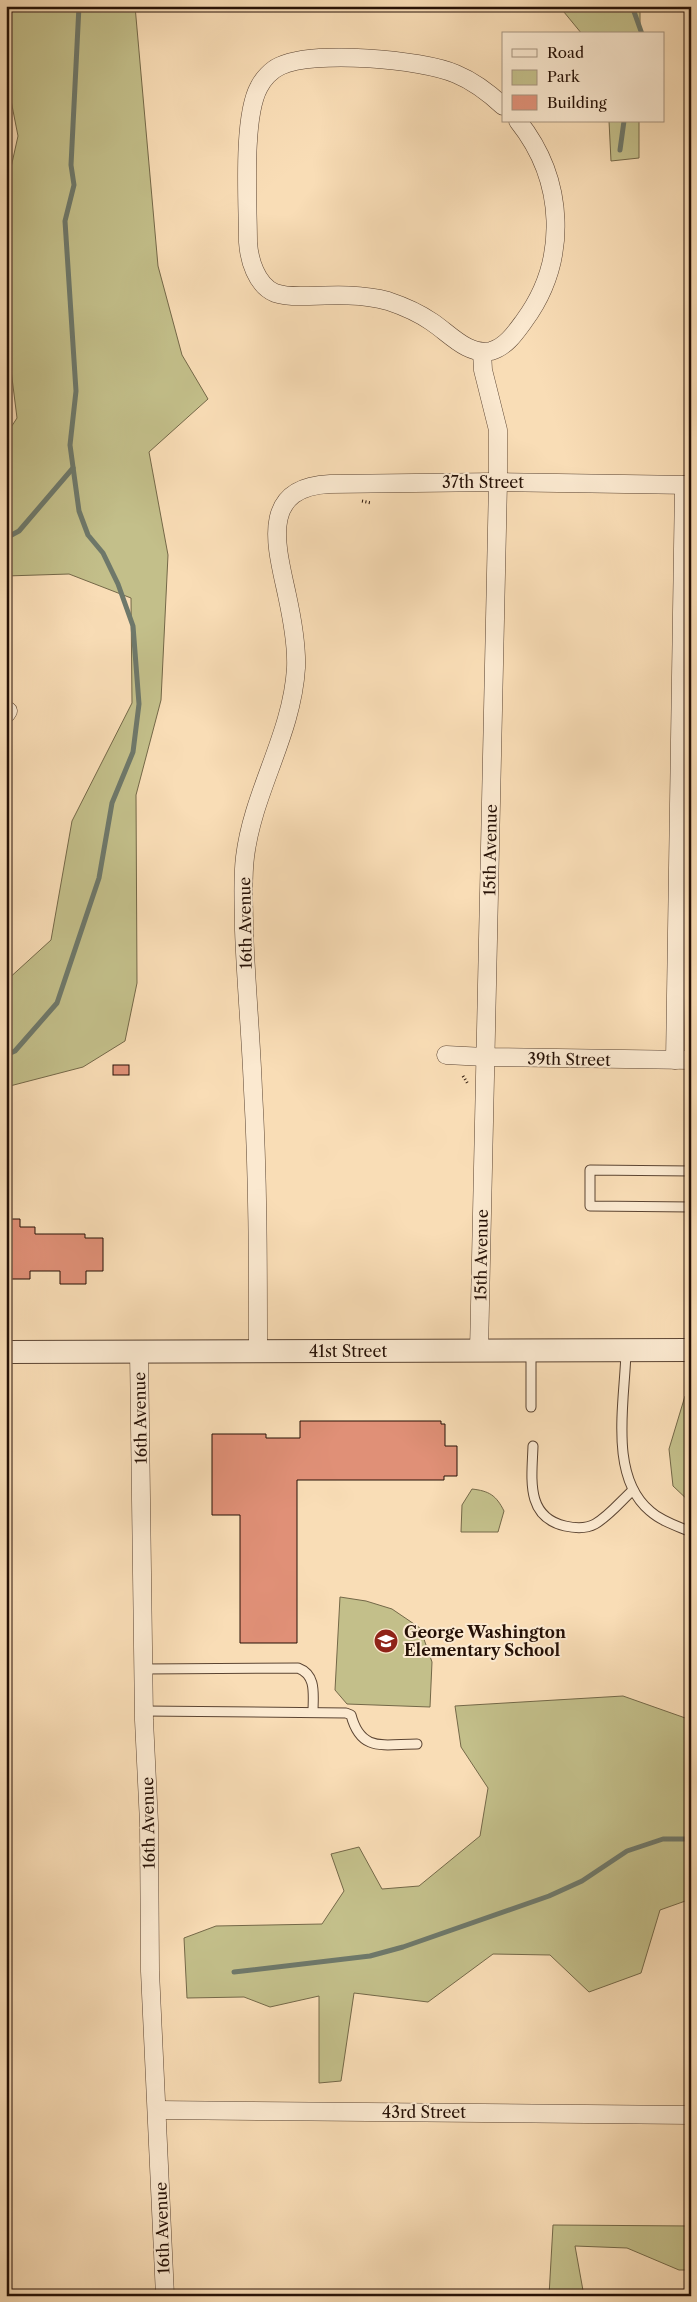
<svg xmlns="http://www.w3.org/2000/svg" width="697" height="2302" font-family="'Libre Caslon Text',serif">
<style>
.green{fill:#c3bf8a;stroke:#746848}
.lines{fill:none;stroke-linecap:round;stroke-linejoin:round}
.stream{stroke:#6e786a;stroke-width:5}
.building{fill:#e09077;stroke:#261106}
.service-casing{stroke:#5b4432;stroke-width:11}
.minor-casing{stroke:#5b4432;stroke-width:19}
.tertiary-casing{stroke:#5b4432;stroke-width:24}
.path{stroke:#261106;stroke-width:3;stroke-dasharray:1 2.5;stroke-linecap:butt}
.service{stroke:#fbe9d0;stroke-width:9}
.minor{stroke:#fbe9d0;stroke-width:18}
.tertiary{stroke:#fbe9d0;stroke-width:22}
.labels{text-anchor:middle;stroke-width:4;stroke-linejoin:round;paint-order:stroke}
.street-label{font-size:16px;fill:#261106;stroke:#fbe9d0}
.poi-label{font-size:16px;font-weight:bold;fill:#261106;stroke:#fbe9d0;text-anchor:start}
</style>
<rect width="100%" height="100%" fill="#f9ddb6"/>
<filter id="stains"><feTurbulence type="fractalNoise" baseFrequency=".004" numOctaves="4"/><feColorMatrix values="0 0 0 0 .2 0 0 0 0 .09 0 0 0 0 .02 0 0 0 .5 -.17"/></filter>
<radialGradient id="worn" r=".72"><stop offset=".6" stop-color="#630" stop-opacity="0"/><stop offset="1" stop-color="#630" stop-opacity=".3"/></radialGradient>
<g class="green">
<polygon points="6,6 135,6 158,266 182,355 208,399 149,452 168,555 161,700 136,795 137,983 125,1041 83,1067 6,1087 6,981 51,940 72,821 132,703 131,598 69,574 6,576 6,435 17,418 10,362 6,361 6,190 18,136 6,75"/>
<polygon points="559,6 640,6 640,34 582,34"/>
<polygon points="609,121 639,121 639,158 611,161"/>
<polygon points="685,1396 691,1396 691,1503 673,1486 669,1449"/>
<path d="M 472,1489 C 489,1491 496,1495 504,1511 L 498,1532 L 461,1532 L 462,1505 Z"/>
<polygon points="340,1597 366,1601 392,1609 420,1628 432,1662 430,1707 347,1704 335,1690"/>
<polygon points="623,1696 691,1720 691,1899 660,1910 641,1973 589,1992 550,1955 493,1954 428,2002 354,1993 341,2081 319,2083 319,1996 270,2007 244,1997 187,1998 184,1938 216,1926 322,1924 344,1891 331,1854 359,1847 382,1889 419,1886 480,1836 488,1788 461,1747 455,1706"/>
<polygon points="553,2225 691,2226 691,2270 679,2270 627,2248 575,2246 584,2296 549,2296"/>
</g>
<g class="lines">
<g class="stream">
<polyline points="632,6 642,34"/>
<polyline points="620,150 624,121"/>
<polyline points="6,538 19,531 73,468"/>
<polyline points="6,1055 15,1051 57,1003 99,878 112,803 133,752 139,704 133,626 118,584 103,553 88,535 79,511 70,445 76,391 65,221 74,185 71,165 79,6"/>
<polyline points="234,1972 370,1956 403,1947 549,1896 582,1881 627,1851 663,1839 691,1839"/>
</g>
</g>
<g class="building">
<rect x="113" y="1065" width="16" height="10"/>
<polygon points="6,1219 20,1219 20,1227 35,1227 35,1234 85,1234 85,1238 103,1238 103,1271 86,1271 86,1284 60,1284 60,1271 30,1271 30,1279 6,1279"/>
<polygon points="300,1421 441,1421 441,1424 445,1424 445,1446 457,1446 457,1476 444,1476 444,1480 297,1480 297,1643 240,1643 240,1515 212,1515 212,1434 266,1434 266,1438 300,1438"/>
</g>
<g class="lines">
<defs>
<g id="service">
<polyline points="691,1171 590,1170 590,1206 691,1207"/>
<polyline points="531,1351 531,1407"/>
<path d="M 626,1351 C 625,1400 608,1476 650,1511 C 661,1521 677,1526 691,1532"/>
<path d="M 533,1446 C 532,1478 525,1517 565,1526 C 574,1528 586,1529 595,1524 C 609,1516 621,1501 633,1490"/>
<path d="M 144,1669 L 298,1668 C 317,1675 313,1695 313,1712"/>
<path d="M 144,1711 L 346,1713 L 351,1715 C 361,1753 384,1744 417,1744"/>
</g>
<g id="minor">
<path d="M 503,106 C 489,93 473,81 456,74 C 421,59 314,50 280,66 C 271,70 263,79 259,87 C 242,118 248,204 248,242 C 249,259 256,285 275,293 C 286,297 297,296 309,296 C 335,295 363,294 388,301 C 403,306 419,313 432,322 C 450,334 468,356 491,351 C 506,347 516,332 524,321 C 569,260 565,180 518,121"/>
<polyline points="6,714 8,711"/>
<polyline points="446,1055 485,1057 691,1060"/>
<polyline points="675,1060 684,485"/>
<polyline points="139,1351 144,1720 149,1823 150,1971 165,2296"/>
<path d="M 258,1351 C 258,1264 258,1177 253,1090 C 251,1037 246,984 244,930 C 244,906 242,881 245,857 C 253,791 292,735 296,668 C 297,645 292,618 287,595 C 277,548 258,487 330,484 L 498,482 L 691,485"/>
<polyline points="479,1351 498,482 498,430 483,370 482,352"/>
<polyline points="157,2110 691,2115"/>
</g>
<polyline id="tertiary" points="6,1352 691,1350"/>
</defs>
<use href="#service" class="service-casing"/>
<use href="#minor" class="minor-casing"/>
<use href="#tertiary" class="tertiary-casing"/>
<g class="path">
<polyline points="362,501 371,503"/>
<polyline points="463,1076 468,1084"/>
</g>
<use href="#service" class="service"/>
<use href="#minor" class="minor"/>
<use href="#tertiary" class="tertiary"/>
</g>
<defs>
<symbol id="school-disc" viewBox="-11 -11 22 22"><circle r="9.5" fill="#8f2418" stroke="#fbe9d0"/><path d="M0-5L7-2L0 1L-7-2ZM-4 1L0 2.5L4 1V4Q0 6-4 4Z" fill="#fff"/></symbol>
</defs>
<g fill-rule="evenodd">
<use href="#school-disc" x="372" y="1627" width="28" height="28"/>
</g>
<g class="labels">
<g class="street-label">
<text x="483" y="488">37th Street</text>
<text transform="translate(490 850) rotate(-89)" y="6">15th Avenue</text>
<text transform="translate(245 923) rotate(-91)" y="6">16th Avenue</text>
<text transform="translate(569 1059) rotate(1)" y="6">39th Street</text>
<text transform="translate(481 1255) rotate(-89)" y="6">15th Avenue</text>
<text x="348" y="1357">41st Street</text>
<text transform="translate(140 1418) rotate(-91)" y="6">16th Avenue</text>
<text transform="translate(148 1823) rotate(-91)" y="6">16th Avenue</text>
<text x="424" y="2118">43rd Street</text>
<text transform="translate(162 2228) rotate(-92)" y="6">16th Avenue</text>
</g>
<g class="poi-label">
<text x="404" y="1638">George Washington<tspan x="404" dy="18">Elementary School</tspan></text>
</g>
</g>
<rect width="697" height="2302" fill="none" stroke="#f9ddb6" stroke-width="25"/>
<rect x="8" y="8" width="682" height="2287" fill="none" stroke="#261106" stroke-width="2.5"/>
<rect x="12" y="12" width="672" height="2277" fill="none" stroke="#261106"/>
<rect x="502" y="32" width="162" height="90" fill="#fbe9d0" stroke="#a6937f"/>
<rect x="512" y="49" width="25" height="8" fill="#fbe9d0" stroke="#a6937f"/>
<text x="547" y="58" font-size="15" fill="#261106">Road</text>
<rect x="512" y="70" width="25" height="15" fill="#c3bf8a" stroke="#a6937f"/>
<text x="547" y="82" font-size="15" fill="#261106">Park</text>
<rect x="512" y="95" width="25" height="15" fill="#e09077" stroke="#a6937f"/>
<text x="547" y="108" font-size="15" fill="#261106">Building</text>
<rect width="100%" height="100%" filter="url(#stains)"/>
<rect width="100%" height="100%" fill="url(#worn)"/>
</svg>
